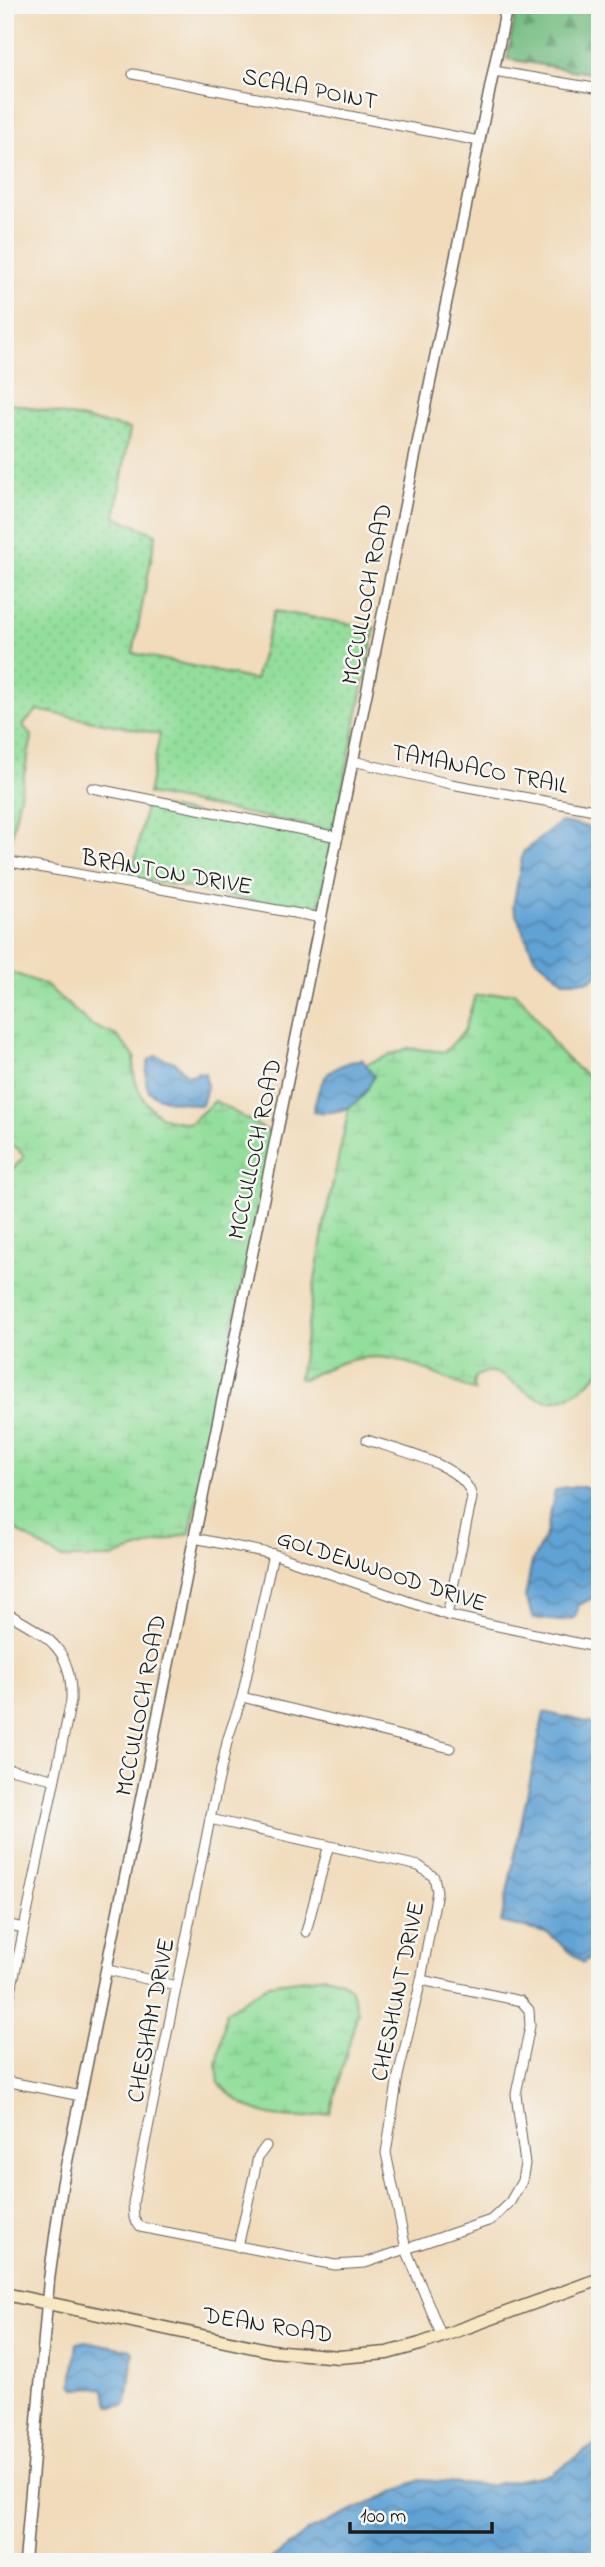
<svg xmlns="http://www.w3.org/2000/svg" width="605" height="2567" font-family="'Indie Flower',sans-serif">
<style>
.grass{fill:url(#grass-dots);stroke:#587d5c;stroke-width:2}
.forest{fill:url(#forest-firs);stroke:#496c50;stroke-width:2}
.wetland{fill:url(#wetland-marsh);stroke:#587d5c;stroke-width:2}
.water{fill:url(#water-waves);stroke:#3e5f78;stroke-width:2}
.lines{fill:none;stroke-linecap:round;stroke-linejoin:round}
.minor-casing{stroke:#675f54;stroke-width:11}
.tertiary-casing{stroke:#675f54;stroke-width:13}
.secondary-casing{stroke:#675f54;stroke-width:15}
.minor{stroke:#fff;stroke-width:9}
.tertiary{stroke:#fff;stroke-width:10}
.secondary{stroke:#f7e8c3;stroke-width:12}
.labels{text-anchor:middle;stroke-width:5;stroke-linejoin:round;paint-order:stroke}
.street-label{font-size:24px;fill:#1c1c1c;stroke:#f6f6f2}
</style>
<defs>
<pattern id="grass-dots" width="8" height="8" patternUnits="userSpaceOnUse" patternTransform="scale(1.75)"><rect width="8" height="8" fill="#93de9b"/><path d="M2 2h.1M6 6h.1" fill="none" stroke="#7ebe85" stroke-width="1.8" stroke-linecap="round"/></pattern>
<pattern id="forest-firs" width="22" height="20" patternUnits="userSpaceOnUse" patternTransform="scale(1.75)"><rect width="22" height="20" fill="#76bd83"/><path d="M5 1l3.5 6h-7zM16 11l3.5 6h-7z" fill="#60996a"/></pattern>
<pattern id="wetland-marsh" width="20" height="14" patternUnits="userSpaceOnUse" patternTransform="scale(1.75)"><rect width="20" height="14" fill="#93de9b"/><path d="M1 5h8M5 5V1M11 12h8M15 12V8" fill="none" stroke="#7ebe85"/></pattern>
<pattern id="water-waves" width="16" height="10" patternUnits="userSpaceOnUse" patternTransform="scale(1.75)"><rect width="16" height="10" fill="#61a2d4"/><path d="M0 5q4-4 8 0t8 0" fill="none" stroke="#4f83ab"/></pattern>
</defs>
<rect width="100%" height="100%" fill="#f6f6f2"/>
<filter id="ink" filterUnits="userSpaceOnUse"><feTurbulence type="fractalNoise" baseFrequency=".0143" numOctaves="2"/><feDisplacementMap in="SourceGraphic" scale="14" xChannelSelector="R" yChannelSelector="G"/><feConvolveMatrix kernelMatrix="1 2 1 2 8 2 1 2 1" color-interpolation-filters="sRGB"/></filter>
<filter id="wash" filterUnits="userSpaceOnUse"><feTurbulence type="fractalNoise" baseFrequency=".00686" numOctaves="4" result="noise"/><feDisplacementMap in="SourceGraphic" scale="28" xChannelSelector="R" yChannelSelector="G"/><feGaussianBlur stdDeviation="1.57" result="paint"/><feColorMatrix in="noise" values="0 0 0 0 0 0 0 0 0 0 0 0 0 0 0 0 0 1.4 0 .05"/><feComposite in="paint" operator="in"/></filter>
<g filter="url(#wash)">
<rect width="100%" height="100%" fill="#f1dbbb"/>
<g class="grass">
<polygon points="5,402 130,429 115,517 156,534 133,653 255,680 274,611 375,628 334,831 148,794 160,734 37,710 23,725 32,737 8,853 5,852"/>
<polygon points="146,804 332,840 318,913 132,877"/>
</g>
<polygon class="forest" points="517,5 600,5 600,75 507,59"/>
<g class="wetland">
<path d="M 5,970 L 46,985 L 91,1025 L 117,1036 L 135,1057 C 129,1078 143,1106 162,1117 C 170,1121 182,1122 190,1123 L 215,1101 L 273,1134 L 190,1533 L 109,1558 L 60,1558 L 5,1523 L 5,1177 L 24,1157 L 16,1147 L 5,1145 Z"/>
<path d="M 514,992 C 531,1006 539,1022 551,1040 C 564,1059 581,1072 600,1085 L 600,1371 C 533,1446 515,1351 475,1377 L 473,1384 L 475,1391 C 403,1361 379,1339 304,1379 L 299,1378 L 325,1220 L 352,1094 L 364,1065 L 408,1048 L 445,1052 L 464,1031 L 475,996 Z"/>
<path d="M 325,1976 L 342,1981 L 350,1988 L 358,2011 L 330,2113 C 287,2124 249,2118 219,2083 L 217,2066 L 226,2012 L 269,1984 Z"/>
</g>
<g class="water">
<polygon points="561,822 600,829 600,973 589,981 564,981 534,957 513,907 523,852"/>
<path d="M 156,1056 L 175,1062 L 188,1076 L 199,1072 L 205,1073 L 207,1087 L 202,1105 C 195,1106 188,1103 180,1102 C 150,1099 140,1091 149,1060 Z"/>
<path d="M 362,1059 L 374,1076 C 361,1106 345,1115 313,1112 C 321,1077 325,1067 362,1059 Z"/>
<polygon points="565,1487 600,1487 600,1583 596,1596 579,1605 575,1618 559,1621 534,1618 525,1597 532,1562 546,1534 555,1491"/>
<polygon points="544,1712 600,1725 600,1941 596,1952 583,1963 549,1934 501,1922"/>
<polygon points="85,2341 131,2350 133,2353 127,2403 123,2406 110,2406 103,2388 76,2389 72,2384 77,2343"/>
<polygon points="600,2441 600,2562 268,2562 308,2531 420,2480 489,2485 551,2474"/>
</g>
</g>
<g filter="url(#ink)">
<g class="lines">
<defs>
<g id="minor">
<polyline points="494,71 600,89"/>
<polyline points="133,74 479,141"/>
<polyline points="353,761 451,784 600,811"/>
<polyline points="92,788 338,837"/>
<polyline points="5,861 322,918"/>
<path d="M 367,1440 C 396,1450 468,1465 472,1498 L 447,1615"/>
<polyline points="194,1538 273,1554 447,1615 600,1648"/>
<polyline points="273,1554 242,1697 228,1738 210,1819 133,2203 134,2218 140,2227 335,2265 365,2263 491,2220 510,2202 522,2181 525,2164 516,2094 530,2026 529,2010 521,2001 421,1980"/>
<path d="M 5,1612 C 47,1636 73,1647 71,1701 L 5,2020"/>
<polyline points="242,1697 450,1748"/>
<polyline points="5,1768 53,1779"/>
<polyline points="210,1819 419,1866 434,1877 437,1891 421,1980 398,2076 386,2153 406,2249 442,2337"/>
<polyline points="5,1924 24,1928"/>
<polyline points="306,1932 328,1848"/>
<polyline points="108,1970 176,1986"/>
<polyline points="5,2081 81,2096"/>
<polyline points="238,2247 258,2157 266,2146"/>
</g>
<polyline id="tertiary" points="25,2562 49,2280 62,2186 507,5"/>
<polyline id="secondary" points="5,2294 272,2351 339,2357 387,2353 420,2344 600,2279"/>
</defs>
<use href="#minor" class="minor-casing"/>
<use href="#tertiary" class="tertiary-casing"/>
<use href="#secondary" class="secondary-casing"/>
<use href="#minor" class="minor"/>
<use href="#tertiary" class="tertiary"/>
<use href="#secondary" class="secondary"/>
</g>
</g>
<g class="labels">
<g class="street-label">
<text transform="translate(310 88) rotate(11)" y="8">SCALA POINT</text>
<text transform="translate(366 594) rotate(-79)" y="8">MCCULLOCH ROAD</text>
<text transform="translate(480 768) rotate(11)" y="8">TAMANACO TRAIL</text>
<text transform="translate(167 871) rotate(10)" y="8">BRANTON DRIVE</text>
<text transform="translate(254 1149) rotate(-78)" y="8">MCCULLOCH ROAD</text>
<text transform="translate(382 1570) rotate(18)" y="8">GOLDENWOOD DRIVE</text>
<text transform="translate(140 1705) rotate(-79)" y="8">MCCULLOCH ROAD</text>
<text transform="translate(397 1991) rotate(-78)" y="8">CHESHUNT DRIVE</text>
<text transform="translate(150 2020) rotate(-79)" y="8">CHESHAM DRIVE</text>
<text transform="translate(268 2324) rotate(9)" y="8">DEAN ROAD</text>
</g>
</g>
<rect width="605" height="2567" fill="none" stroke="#f6f6f2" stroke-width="28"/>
<path d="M350 2522v10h142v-10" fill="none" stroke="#1c1c1c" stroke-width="3.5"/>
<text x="360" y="2522" font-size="21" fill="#1c1c1c" stroke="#f6f6f2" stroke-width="5" paint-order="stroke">100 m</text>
</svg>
